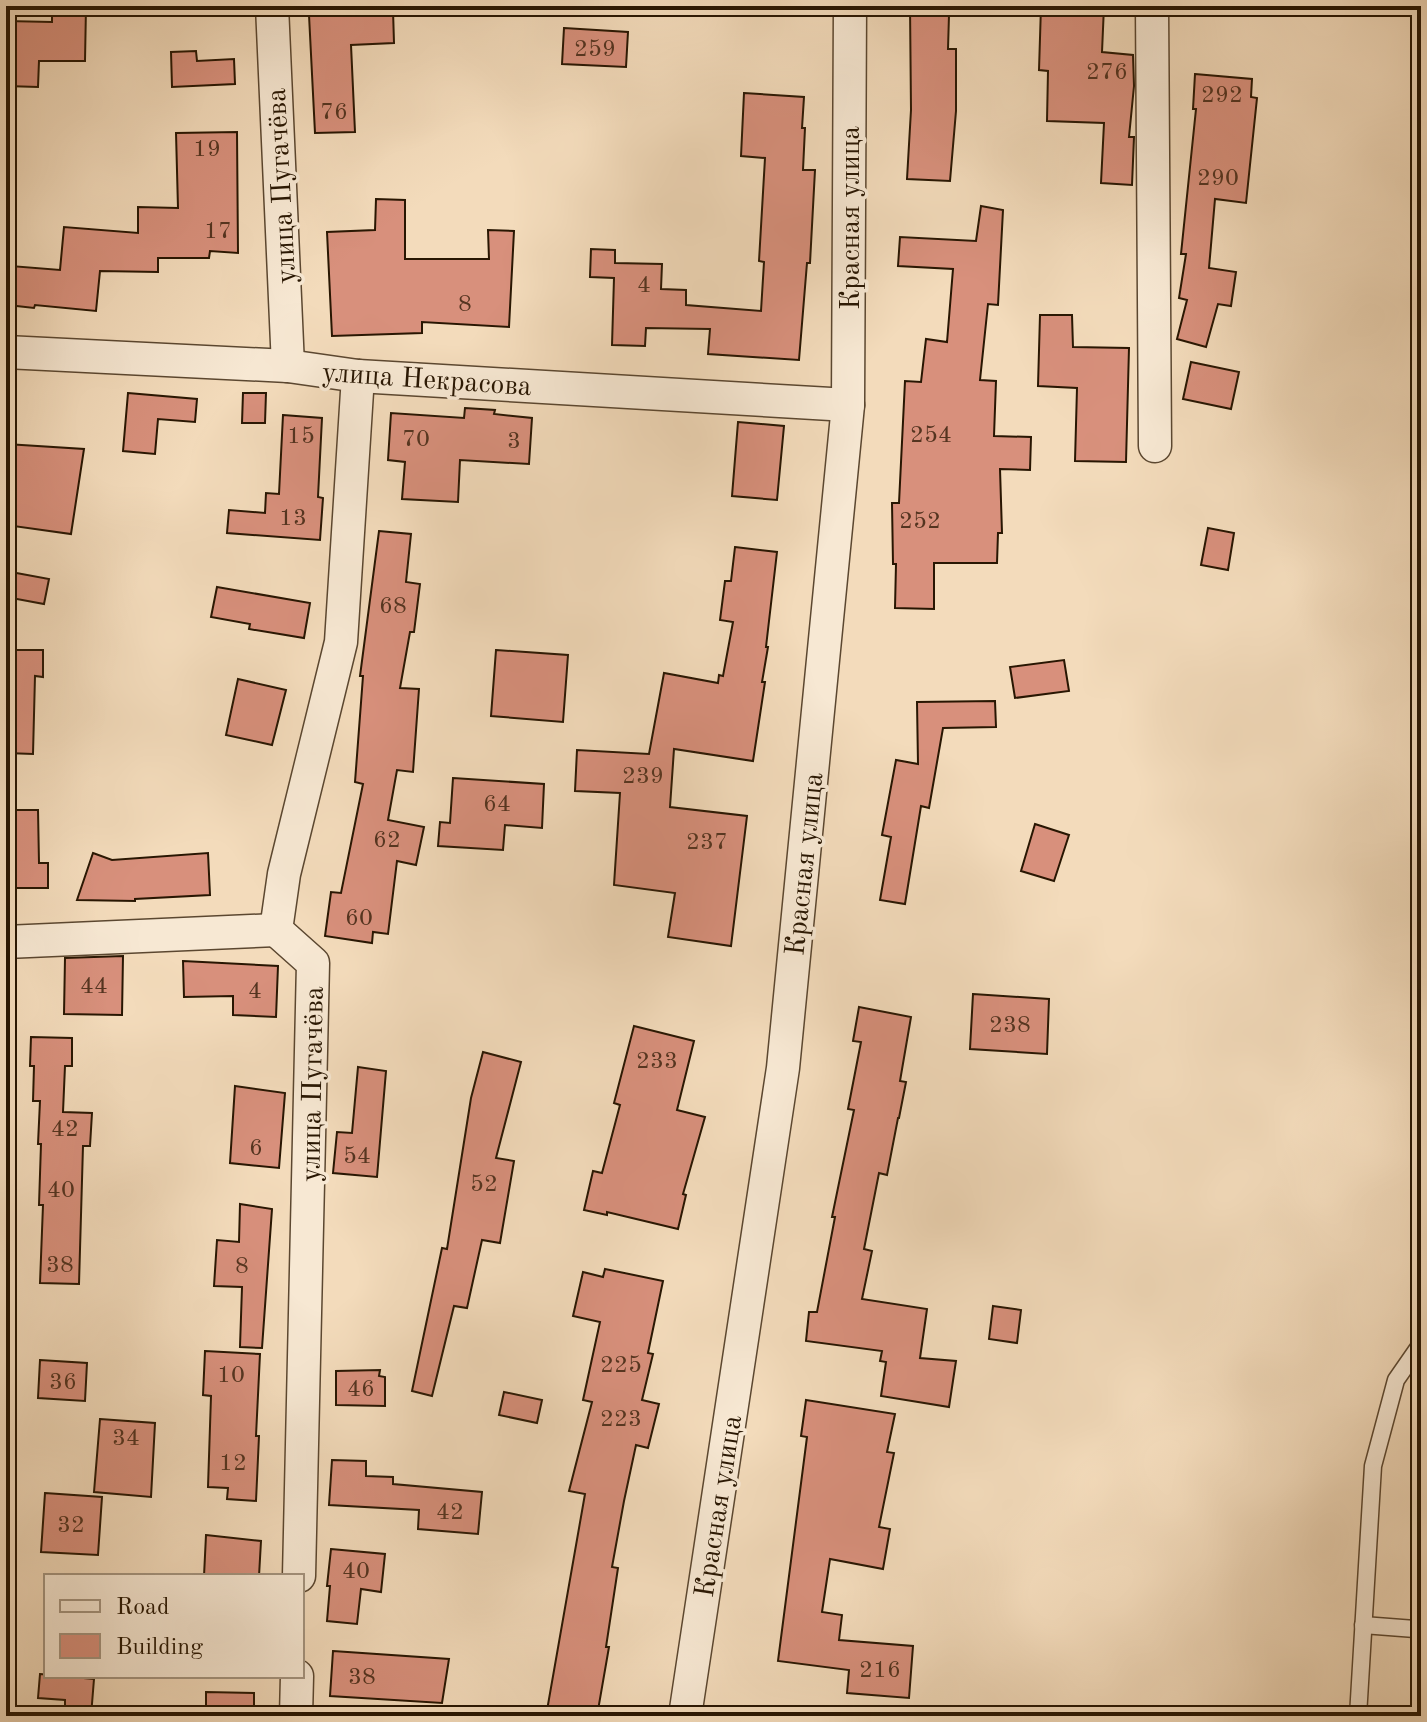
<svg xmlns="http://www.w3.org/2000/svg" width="1427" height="1722" font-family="'Old Standard TT',serif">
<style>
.building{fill:#d8907c;stroke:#281602;stroke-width:2}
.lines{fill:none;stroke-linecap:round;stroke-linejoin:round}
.service-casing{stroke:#5b4730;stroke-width:19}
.minor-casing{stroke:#5b4730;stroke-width:35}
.service{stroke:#f7e8d3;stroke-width:16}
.minor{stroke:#f7e8d3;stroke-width:32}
.labels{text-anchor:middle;stroke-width:7;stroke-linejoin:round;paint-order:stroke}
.number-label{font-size:24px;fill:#543420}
.street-label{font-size:28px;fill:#281602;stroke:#f7e8d3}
</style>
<rect width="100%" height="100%" fill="#f3dbbb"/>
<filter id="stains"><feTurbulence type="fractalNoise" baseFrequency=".0025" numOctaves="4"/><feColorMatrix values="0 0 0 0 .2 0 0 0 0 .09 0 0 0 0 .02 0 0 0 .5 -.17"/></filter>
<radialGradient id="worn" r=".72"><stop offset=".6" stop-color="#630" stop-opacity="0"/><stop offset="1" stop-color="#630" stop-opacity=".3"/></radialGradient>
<g class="building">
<polygon points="52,6 86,7 85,61 39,61 38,87 6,86 6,21 52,22"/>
<polygon points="910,6 943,6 942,14 949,15 948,49 956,49 956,111 950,181 907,179 911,110"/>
<polygon points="1041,6 1104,6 1102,52 1133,55 1134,86 1129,137 1134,137 1132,185 1101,183 1104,123 1047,121 1048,71 1039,70"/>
<polygon points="393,10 394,43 351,45 355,132 315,133 309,15"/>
<polygon points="564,28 628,32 626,67 562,64"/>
<polygon points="196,51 197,61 234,59 235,84 172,87 171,52"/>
<polygon points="1195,74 1252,79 1251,97 1257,98 1246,203 1215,199 1209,268 1236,272 1231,306 1218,304 1206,347 1177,339 1187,300 1179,298 1186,254 1181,254 1196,109 1193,109"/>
<polygon points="744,93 804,97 802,128 805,128 803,170 815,170 810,263 807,263 799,360 708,354 710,329 646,328 645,346 612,345 614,278 590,277 591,249 615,250 615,263 662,264 661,289 686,290 686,305 761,311 764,262 759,261 765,158 741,156"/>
<polygon points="237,132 238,253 210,251 209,258 158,258 158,272 100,271 96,311 35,305 34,308 8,305 11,266 60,270 64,227 138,233 138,207 178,208 176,133"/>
<polygon points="376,199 405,200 405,259 489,259 488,230 514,231 509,327 422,322 422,333 332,336 327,232 375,230"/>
<polygon points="981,206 1003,210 998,305 988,304 980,380 996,381 994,436 1031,437 1030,470 1000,469 1002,533 998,533 997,563 934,563 934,609 895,608 896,564 893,564 892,503 899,503 905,381 921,382 926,339 947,342 953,269 898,266 900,237 976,241"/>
<polygon points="1040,315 1072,315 1073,347 1129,348 1126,462 1075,461 1077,388 1038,386"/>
<polygon points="1191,362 1239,372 1231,409 1183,399"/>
<polygon points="128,393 197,399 195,422 158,419 155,454 123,451"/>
<polygon points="243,393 266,393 265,423 242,423"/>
<polygon points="465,408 495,410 494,414 532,418 529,464 460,460 458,502 402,499 405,462 388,460 391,413 464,418"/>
<polygon points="283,415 322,418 318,497 323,498 320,540 227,533 229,510 265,513 266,493 279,494"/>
<polygon points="738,422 784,426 777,500 732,496"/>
<polygon points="6,444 84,449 71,534 6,525"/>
<polygon points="1208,528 1234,533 1228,570 1201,565"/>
<polygon points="379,531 411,534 406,582 420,584 414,632 410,632 400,688 419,689 413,772 397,770 388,820 424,827 416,865 397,861 388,934 373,932 372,943 325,936 331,892 341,893 363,784 355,782 363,676 360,676"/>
<polygon points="735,547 777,552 766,647 768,647 762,682 765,682 753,761 674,749 670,807 747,816 731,946 668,937 675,893 614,885 620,793 575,791 577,750 649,754 664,673 718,683 719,675 723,676 733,622 720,620 725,581 731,581"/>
<polygon points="11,572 49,579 44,604 6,597"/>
<polygon points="217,587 310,603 304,638 249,629 250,624 211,617"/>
<polygon points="6,650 43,650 43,677 35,676 33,754 6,753"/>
<polygon points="496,650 568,655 563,722 491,716"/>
<polygon points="1064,660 1069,691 1015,698 1010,667"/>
<polygon points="238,679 286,690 272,745 226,735"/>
<polygon points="995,701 996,727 943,728 929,808 921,806 905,904 880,900 891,837 882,835 896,760 918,764 917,702"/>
<polygon points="453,778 544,784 542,828 505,825 503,850 438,846 440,822 450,823"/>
<polygon points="6,810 38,810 39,863 48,863 48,888 6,888"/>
<polygon points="1035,824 1069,835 1054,881 1021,871"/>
<polygon points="93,853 112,860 208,853 210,895 135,899 135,901 77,900"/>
<polygon points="123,956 122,1015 64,1014 65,958"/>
<polygon points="183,961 278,966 276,1017 233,1015 233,996 184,997"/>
<polygon points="973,994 1049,999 1047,1054 970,1049"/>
<polygon points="859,1007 911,1017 900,1081 906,1082 899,1118 898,1118 887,1175 879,1173 864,1249 872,1251 862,1299 927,1309 920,1358 956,1361 949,1407 881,1396 886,1362 880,1361 882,1351 806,1341 809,1312 817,1312 835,1217 832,1217 854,1110 848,1109 861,1042 853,1041"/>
<polygon points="634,1026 694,1041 677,1110 705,1117 683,1194 686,1195 678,1229 607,1212 607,1215 584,1210 593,1171 602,1173 620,1105 614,1103"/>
<polygon points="31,1037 72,1038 72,1066 65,1066 63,1112 92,1113 90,1146 83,1146 79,1284 40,1283 43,1205 39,1205 41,1144 38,1144 40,1101 33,1101 34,1066 30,1066"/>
<polygon points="483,1052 521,1062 496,1158 514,1161 500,1243 482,1240 467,1308 454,1306 432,1396 412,1391 442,1248 447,1249 471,1098"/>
<polygon points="358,1067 386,1071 377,1177 333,1173 337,1132 352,1133"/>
<polygon points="235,1086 285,1093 279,1168 230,1163"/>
<polygon points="240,1204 272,1209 262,1348 240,1347 242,1287 214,1286 217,1240 239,1242"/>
<polygon points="605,1269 663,1281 648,1353 653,1354 642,1400 659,1404 648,1448 636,1445 624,1501 612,1567 618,1568 606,1647 609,1647 597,1716 546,1716 585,1494 569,1491 592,1402 583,1400 600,1322 573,1316 583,1272 603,1277"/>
<polygon points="993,1306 1021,1310 1017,1343 989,1339"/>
<polygon points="205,1351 260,1354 256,1436 259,1436 256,1501 227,1499 228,1488 208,1487 211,1396 203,1395"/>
<polygon points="40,1360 87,1363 85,1401 38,1398"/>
<polygon points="380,1370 379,1376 385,1377 385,1406 336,1405 336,1371"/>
<polygon points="504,1392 542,1400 537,1423 499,1415"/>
<polygon points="806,1400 895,1414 887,1452 894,1453 879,1527 890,1529 883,1569 830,1559 822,1612 842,1615 839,1640 913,1646 909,1698 847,1693 849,1670 778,1661 807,1437 801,1436"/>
<polygon points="100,1419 155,1423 151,1497 94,1492"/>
<polygon points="332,1460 366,1461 366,1476 393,1477 393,1484 482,1492 478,1534 418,1529 419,1510 329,1505"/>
<polygon points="45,1493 102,1497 98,1555 41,1552"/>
<polygon points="206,1535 261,1541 259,1576 204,1576"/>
<polygon points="331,1549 385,1554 381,1592 361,1589 357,1624 327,1621 330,1586 327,1586"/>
<polygon points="333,1651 449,1659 442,1703 330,1696"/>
<polygon points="40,1674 94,1679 91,1716 65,1716 65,1700 38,1698"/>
<polygon points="206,1692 254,1693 254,1716 206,1716"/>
</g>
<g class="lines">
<defs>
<g id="service">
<polyline points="1363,1625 1415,1629"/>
<polyline points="1358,1716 1373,1466 1396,1380 1421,1344"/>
</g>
<g id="minor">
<polyline points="272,6 288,366"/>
<polyline points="1152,6 1155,446"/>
<polyline points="6,352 288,366 358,376 848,405"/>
<polyline points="6,942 276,930"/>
<polyline points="299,1576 313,963 276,930 284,874 341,642 358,376"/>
<polyline points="296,1716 297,1676"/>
<polyline points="685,1716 783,1068 848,405 850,6"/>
</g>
</defs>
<use href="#service" class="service-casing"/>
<use href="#minor" class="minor-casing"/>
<use href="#service" class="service"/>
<use href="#minor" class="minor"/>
</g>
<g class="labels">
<g class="number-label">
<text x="595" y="56">259</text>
<text x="1107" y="79">276</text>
<text x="1222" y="102">292</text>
<text x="334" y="119">76</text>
<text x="207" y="156">19</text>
<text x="1218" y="185">290</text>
<text x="218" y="238">17</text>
<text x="644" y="292">4</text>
<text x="465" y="311">8</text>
<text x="931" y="442">254</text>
<text x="301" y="443">15</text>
<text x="416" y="446">70</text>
<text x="514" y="448">3</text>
<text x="293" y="525">13</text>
<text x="920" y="528">252</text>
<text x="393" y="613">68</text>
<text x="643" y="783">239</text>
<text x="497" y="811">64</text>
<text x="387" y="847">62</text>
<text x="707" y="849">237</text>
<text x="359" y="925">60</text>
<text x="94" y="993">44</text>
<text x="255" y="998">4</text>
<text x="1010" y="1032">238</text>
<text x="657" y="1068">233</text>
<text x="65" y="1136">42</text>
<text x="256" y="1155">6</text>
<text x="357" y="1163">54</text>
<text x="484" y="1191">52</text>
<text x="61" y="1197">40</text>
<text x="60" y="1272">38</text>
<text x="242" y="1273">8</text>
<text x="621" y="1372">225</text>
<text x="231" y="1382">10</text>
<text x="63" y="1389">36</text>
<text x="361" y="1396">46</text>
<text x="621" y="1426">223</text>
<text x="126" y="1445">34</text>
<text x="233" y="1470">12</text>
<text x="450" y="1519">42</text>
<text x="71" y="1532">32</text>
<text x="356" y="1578">40</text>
<text x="880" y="1677">216</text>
<text x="362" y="1684">38</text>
</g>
<g class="street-label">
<text transform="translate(280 186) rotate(-93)" y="10">улица Пугачёва</text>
<text transform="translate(849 218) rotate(-90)" y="10">Красная улица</text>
<text transform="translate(427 378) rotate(4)" y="10">улица Некрасова</text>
<text transform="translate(803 864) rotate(-84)" y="10">Красная улица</text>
<text transform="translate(311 1084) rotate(-89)" y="10">улица Пугачёва</text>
<text transform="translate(717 1506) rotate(-81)" y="10">Красная улица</text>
</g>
</g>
<rect width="1427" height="1722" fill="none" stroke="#f3dbbb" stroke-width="32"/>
<rect x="8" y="8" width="1411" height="1706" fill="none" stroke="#281602" stroke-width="4"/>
<rect x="16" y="16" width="1395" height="1690" fill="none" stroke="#281602" stroke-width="2"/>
<rect x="44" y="1574" width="260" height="104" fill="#f7e8d3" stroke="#a4947f" stroke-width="2"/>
<rect x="60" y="1600" width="40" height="12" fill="#f7e8d3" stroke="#a4947f" stroke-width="2"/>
<text x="116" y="1614" font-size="24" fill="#281602">Road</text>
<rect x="60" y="1634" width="40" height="24" fill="#d8907c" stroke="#a4947f" stroke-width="2"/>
<text x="116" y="1654" font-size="24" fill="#281602">Building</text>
<rect width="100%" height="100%" filter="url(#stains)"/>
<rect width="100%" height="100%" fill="url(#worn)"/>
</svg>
